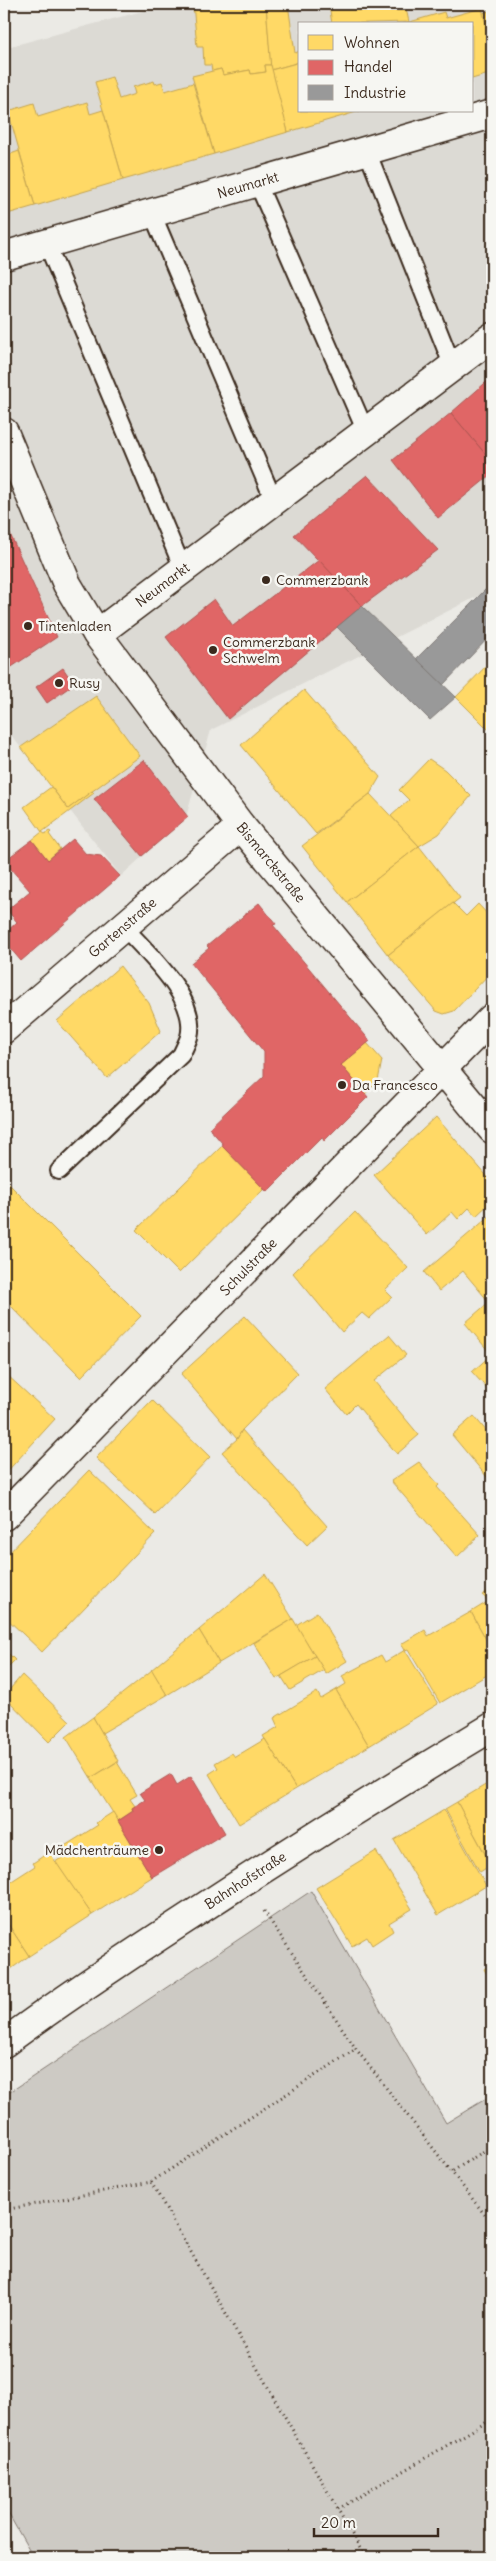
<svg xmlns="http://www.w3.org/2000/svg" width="496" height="2561" font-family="Delius,sans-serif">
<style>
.built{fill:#dcdad4;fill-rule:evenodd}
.green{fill:#cdcac4;stroke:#847a71}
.homes{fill:#ffd966;stroke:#c4a450}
.shops{fill:#e06666;stroke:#ae5450}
.industry{fill:#999;stroke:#7d7874}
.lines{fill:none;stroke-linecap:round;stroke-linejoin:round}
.lane-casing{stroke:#3b2a1e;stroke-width:20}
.street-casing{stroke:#3b2a1e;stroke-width:31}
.primary-casing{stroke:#3b2a1e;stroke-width:31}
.path{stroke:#3b2a1e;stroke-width:3;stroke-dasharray:1 4;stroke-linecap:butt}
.lane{stroke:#f6f6f2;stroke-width:16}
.street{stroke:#f6f6f2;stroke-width:28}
.primary{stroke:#f6f6f2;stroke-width:28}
.poi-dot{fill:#3b2a1e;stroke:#f6f6f2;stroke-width:2}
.labels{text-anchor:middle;stroke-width:5;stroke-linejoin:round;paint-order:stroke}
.street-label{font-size:14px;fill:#3b2a1e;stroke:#f6f6f2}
.poi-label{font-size:14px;fill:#3b2a1e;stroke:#f6f6f2;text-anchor:start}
</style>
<rect width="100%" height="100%" fill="#ebeae5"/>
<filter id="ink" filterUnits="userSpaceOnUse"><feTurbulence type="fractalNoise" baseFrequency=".02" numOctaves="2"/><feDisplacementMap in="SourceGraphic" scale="10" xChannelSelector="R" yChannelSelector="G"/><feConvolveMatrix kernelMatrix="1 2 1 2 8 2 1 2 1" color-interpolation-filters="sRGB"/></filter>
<g filter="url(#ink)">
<path class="built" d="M 169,4 L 492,4 L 492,589 L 211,730 L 186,817 L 121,876 L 4,726 L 4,48 ZM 300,24 L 472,24 L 472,111 L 300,111 Z"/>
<polygon class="green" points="311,1891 446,2123 492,2095 492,2557 33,2557 4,2506 4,2096"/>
<g class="homes">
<polygon points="193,4 266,4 271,65 265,65 266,72 251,74 250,70 223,75 221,69 212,71 211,65 204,65 203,47 197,47"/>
<polygon points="266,4 288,4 295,53 300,51 300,62 271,70"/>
<polygon points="329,4 405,4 409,22 332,24"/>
<polygon points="482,8 492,46 492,73 472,79 472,24 403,24 444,12 446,18"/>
<polygon points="492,10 492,46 483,13"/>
<polygon points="300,62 300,111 360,111 288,132 271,70"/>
<polygon points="265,65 271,65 288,132 214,154 192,76 221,69 223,75 250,70 251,74 266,72"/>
<polygon points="112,77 119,99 135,94 133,87 154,81 155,84 162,82 165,91 193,83 214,154 123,180 95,82"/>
<polygon points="87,102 90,114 103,110 123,180 35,206 8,111 34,103 38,117"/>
<polygon points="4,141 8,155 19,151 35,206 4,215"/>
<polygon points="492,660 492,733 456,697"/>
<polygon points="304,690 380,777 370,794 316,834 241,745"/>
<polygon points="96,696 140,756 68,809 21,747"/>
<polygon points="429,759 445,770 471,796 439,834 419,846 391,816 409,800 399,790"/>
<polygon points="51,787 68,809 92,791 94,793 42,832 24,807"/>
<polygon points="370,794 419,846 347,902 302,846"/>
<polygon points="49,831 51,832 49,834 60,849 48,860 32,840 42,832 45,834"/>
<polygon points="419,846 460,898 388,955 347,902"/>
<polygon points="453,903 466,916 478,904 492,919 492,971 454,1011 444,1014 436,1011 388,955"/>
<polygon points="120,966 149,1003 161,1031 107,1078 57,1021"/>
<polygon points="367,1043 382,1060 378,1081 365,1094 341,1065"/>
<polygon points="436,1117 492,1182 492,1201 476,1216 469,1208 458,1219 452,1212 427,1235 374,1175"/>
<polygon points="222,1146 264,1189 179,1273 136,1230"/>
<polygon points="4,1179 141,1316 81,1377 4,1299"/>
<polygon points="355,1212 408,1268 385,1290 392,1297 369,1319 362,1313 342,1332 293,1273"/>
<polygon points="492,1214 492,1351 490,1353 465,1323 489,1302 463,1271 439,1291 424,1272"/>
<polygon points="245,1316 298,1373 242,1430 237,1439 181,1374"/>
<polygon points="389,1335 406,1355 374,1381 419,1435 397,1454 356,1404 346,1414 325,1389"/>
<polygon points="492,1354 492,1394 472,1372"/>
<polygon points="6,1374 55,1419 4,1475 4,1377"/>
<polygon points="152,1400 210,1457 155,1514 96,1458"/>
<polygon points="474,1416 492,1438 492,1483 452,1435"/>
<polygon points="242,1430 327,1526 307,1545 222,1452 237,1439"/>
<polygon points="419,1462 439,1485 437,1487 480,1535 457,1557 391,1481"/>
<polygon points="89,1470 155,1534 42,1652 4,1616 4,1558"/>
<polygon points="265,1574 293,1619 219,1663 199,1630"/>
<polygon points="492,1589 492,1650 471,1612 489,1601 482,1595"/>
<polygon points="317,1612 347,1661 326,1674 296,1625"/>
<polygon points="471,1612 492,1650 492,1672 440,1703 408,1649 405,1650 401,1644 425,1630 428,1636"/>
<polygon points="293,1619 315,1656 276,1679 254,1643"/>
<polygon points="199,1630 219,1663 167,1695 151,1670"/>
<polygon points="4,1649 15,1660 4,1671"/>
<polygon points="405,1650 438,1704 369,1746 336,1690 346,1684 342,1676 381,1655 385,1662"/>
<polygon points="315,1656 324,1670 290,1690 281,1676"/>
<polygon points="152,1670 167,1695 102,1733 93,1717"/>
<polygon points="22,1675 70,1721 49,1742 4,1696"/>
<polygon points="336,1690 369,1746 296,1789 263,1736 278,1727 274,1718 317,1692 321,1699"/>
<polygon points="93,1717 118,1761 91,1778 66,1737"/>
<polygon points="265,1739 296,1789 239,1824 209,1774 218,1768 215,1763 232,1753 235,1757"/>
<polygon points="117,1762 137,1795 130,1799 135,1806 132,1808 133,1811 118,1821 91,1778"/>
<polygon points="492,1781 492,1864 491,1865 457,1802"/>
<polygon points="457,1802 491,1865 480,1872 445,1809"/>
<polygon points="444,1810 486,1886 438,1915 394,1840"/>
<polygon points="113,1812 152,1877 92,1915 55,1862 68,1854 63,1847 98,1825 96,1823"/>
<polygon points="376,1851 412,1909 389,1923 393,1931 372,1945 367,1937 352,1946 316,1888"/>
<polygon points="49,1852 92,1915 29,1956 4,1918 4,1886 35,1866 33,1863"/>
<polygon points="4,1918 29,1956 4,1974"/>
<polygon points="492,1964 492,1983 484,1969"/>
</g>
<g class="shops">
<polygon points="492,377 492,462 451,413"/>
<polygon points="451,413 492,462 492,474 438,518 393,460"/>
<polygon points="367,475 438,550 362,606 294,535"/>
<polygon points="10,534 57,637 4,672 4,537"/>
<polygon points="319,560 362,606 228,719 166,637 214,599 233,626"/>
<polygon points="63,668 74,684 47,703 36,687"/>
<polygon points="144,760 188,817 142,856 94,799"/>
<polygon points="73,839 86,854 101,856 120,876 21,961 4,941 4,934 17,922 7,910 30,891 4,861 32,840 48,860"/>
<polygon points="259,903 276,924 273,925 370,1041 341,1065 368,1097 324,1141 322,1137 267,1192 222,1146 223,1144 209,1128 264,1076 264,1052 191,963 209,948 207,946"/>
<polygon points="171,1774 177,1785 191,1776 225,1833 152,1877 118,1821 133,1811 132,1808 145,1800 140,1793"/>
</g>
<g class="industry">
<polygon points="492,583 492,634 443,685 416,659"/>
<polygon points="362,606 456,697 430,720 337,627"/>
</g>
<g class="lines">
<defs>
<g id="lane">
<polyline points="367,151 453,367"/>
<polyline points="257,182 366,432"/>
<polyline points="152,213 274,501"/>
<polyline points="47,244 183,569"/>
<path d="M 59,1171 L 181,1055 C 184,1049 187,1043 189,1037 C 199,998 147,953 123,926"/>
</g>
<g id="street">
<path id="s1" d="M 4,256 L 492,114"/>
<path id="s2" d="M 4,432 L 67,584 L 97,634 L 241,826 L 492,1129"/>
<path id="s3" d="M 97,634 L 492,337"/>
<path id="s4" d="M 4,1029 L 241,826"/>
<path id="s5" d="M 4,1516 L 492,1018"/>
</g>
<g id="primary">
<path id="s6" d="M 4,2043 C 69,1995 136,1951 204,1907 C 299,1845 395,1785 492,1727"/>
</g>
</defs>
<use href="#lane" class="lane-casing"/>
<use href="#street" class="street-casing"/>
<use href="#primary" class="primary-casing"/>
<g class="path">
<polyline points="264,1911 356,2049 492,2224"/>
<polyline points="453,2171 492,2146"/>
<polyline points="151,2182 356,2049"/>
<polyline points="4,2210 151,2182 365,2557"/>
<polyline points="338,2509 492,2419"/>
</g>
<use href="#lane" class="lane"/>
<use href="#street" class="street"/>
<use href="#primary" class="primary"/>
</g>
</g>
<g class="poi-dot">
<circle cx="266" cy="580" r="5"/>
<circle cx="28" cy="626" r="5"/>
<circle cx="213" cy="650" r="5"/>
<circle cx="59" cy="683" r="5"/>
<circle cx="342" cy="1085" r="5"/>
<circle cx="159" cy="1850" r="5"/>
</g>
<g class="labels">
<g class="street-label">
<text dy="5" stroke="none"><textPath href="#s1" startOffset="254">Neumarkt</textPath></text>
<text dy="5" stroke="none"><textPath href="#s3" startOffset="82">Neumarkt</textPath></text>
<text dy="5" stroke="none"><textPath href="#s2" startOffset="510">Bismarckstraße</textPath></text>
<text dy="5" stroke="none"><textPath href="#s4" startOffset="156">Gartenstraße</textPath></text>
<text dy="5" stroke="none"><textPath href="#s5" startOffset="349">Schulstraße</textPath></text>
<text dy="5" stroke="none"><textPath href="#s6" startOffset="291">Bahnhofstraße</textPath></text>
</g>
<g class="poi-label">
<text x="276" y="585">Commerzbank</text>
<text x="38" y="631">Tintenladen</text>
<text x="223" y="647">Commerzbank<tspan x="223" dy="16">Schwelm</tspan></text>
<text x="69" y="688">Rusy</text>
<text x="352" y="1090">Da Francesco</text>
<text x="149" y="1855" text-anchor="end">Mädchenträume</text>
</g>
</g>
<rect width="496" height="2561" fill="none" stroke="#f6f6f2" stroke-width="20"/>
<rect x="10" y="10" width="476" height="2541" fill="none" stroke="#3b2a1e" stroke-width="2" filter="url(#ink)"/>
<rect x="298" y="22" width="175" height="90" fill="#f6f6f2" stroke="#aba49d"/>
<rect x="308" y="35" width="25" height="15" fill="#ffd966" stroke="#aba49d"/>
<text x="344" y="48" font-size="15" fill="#3b2a1e">Wohnen</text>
<rect x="308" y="60" width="25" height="15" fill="#e06666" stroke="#aba49d"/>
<text x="344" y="72" font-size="15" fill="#3b2a1e">Handel</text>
<rect x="308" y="85" width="25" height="15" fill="#999999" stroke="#aba49d"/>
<text x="344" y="98" font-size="15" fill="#3b2a1e">Industrie</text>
<path d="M314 2528v8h124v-8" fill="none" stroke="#3b2a1e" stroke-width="2.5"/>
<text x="321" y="2528" font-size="15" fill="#3b2a1e" stroke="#f6f6f2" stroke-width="4" paint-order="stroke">20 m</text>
</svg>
